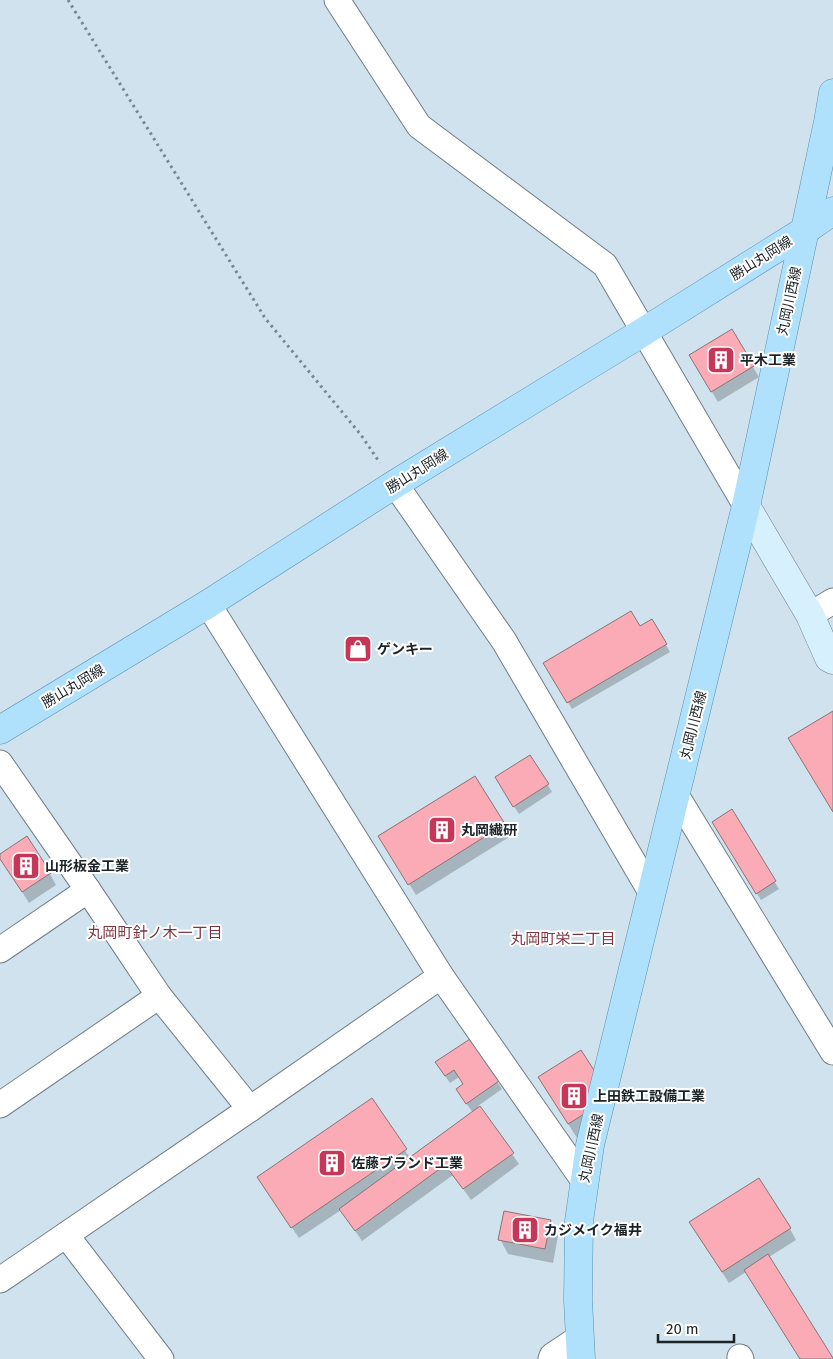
<svg xmlns="http://www.w3.org/2000/svg" width="833" height="1359" font-family="'Fira Sans','Noto Sans JP',sans-serif">
<style>
.shadow{fill:#0003}
.building{fill:#fbabb5;stroke:#887576}
.lines{fill:none;stroke-linecap:round;stroke-linejoin:round}
.street-casing{stroke:#6e7e88;stroke-width:27}
.secondary-casing{stroke:#6e7e88;stroke-width:29}
.primary-casing{stroke:#5891b0;stroke-width:29}
.path{stroke:#7a878e;stroke-width:3;stroke-dasharray:2.5 4;stroke-linecap:butt}
.street{stroke:#fff;stroke-width:25}
.secondary{stroke:#d7f0fe;stroke-width:28}
.primary{stroke:#afe0fc;stroke-width:28}
.labels{text-anchor:middle;stroke-width:4;stroke-linejoin:round;paint-order:stroke}
.street-label{font-size:14px;fill:#1c2327;stroke:#fff}
.poi-label{font-size:14px;font-weight:bold;fill:#1c2327;stroke:#fff;text-anchor:start}
.neighbourhood-label{font-size:15px;fill:#7d3542;stroke:#fff}
</style>
<rect width="100%" height="100%" fill="#d0e2ed"/>
<g class="shadow">
<polygon points="731,331 759,377 718,402 697,367"/>
<polygon points="652,621 670,652 572,709 545,663 639,628"/>
<polygon points="530,756 552,792 519,814 500,785"/>
<polygon points="475,777 511,836 416,895 386,847"/>
<polygon points="731,811 779,889 761,900 713,822"/>
<polygon points="0,856 50,874 56,885 29,903"/>
<polygon points="469,1040 502,1089 478,1106 519,1164 471,1200 453,1175 362,1241 341,1210 299,1238 258,1178 372,1100 410,1158 473,1113 462,1097 464,1085 459,1077 450,1083 441,1070"/>
<polygon points="548,1092 602,1123 577,1138"/>
<polygon points="550,1222 558,1236 553,1263 508,1254 500,1239"/>
<polygon points="790,1229 796,1240 769,1257 832,1359 801,1359 746,1272 729,1283 697,1234"/>
</g>
<g class="building">
<polygon points="732,329 754,366 711,392 689,355"/>
<polygon points="631,611 640,626 652,619 667,644 567,703 543,663"/>
<polygon points="833,711 833,812 788,738"/>
<polygon points="530,755 549,784 513,807 495,777"/>
<polygon points="475,776 505,824 408,885 378,836"/>
<polygon points="732,809 776,881 756,894 712,822"/>
<polygon points="27,836 51,873 22,892 0,859 0,854"/>
<polygon points="470,1039 499,1081 466,1104 456,1089 463,1084 454,1070 445,1076 435,1062"/>
<polygon points="581,1050 603,1084 594,1108 568,1124 538,1077"/>
<polygon points="372,1098 407,1149 291,1228 257,1177"/>
<polygon points="480,1106 514,1153 463,1189 445,1165 355,1231 339,1209"/>
<polygon points="759,1178 791,1228 722,1272 689,1222"/>
<polygon points="504,1211 551,1220 545,1249 498,1240"/>
<polygon points="768,1254 833,1358 833,1359 800,1359 744,1270"/>
</g>
<g class="lines">
<defs>
<g id="street">
<polyline points="337,0 419,126 605,265 746,506"/>
<polyline points="395,484 504,641 652,894"/>
<polyline points="208,604 441,976"/>
<polyline points="810,615 833,601"/>
<polyline points="0,763 88,890 159,996 250,1109"/>
<polyline points="676,795 833,1052"/>
<polyline points="0,950 88,890"/>
<polyline points="0,1105 159,996"/>
<polyline points="66,1235 161,1359"/>
<polyline points="0,1280 250,1109 441,976 584,1181"/>
<polyline points="740,1357 741,1359"/>
<polyline points="551,1359 552,1356 579,1338"/>
</g>
<polyline id="secondary" points="746,506 810,615 829,658 833,660"/>
<g id="primary">
<polyline points="0,730 208,604 395,484 643,332 804,231 833,211"/>
<polyline points="581,1359 578,1300 579,1221 590,1145 746,506 828,122 833,93"/>
</g>
</defs>
<use href="#street" class="street-casing"/>
<use href="#secondary" class="secondary-casing"/>
<use href="#primary" class="primary-casing"/>
<polyline class="path" points="68,0 265,318 361,435 380,463"/>
<use href="#street" class="street"/>
<use href="#secondary" class="secondary"/>
<use href="#primary" class="primary"/>
</g>
<defs>
<symbol id="building-square" viewBox="-11 -11 22 22"><rect x="-9" y="-9" width="18" height="18" rx="4" fill="#c63659" stroke="#fff"/><path d="M-4-6H4V6H1V3H-1V6H-4ZM-2.5-4.3h1.7v1.8h-1.7ZM.8-4.3h1.7v1.8H.8ZM-2.5-1h1.7V.8h-1.7ZM.8-1h1.7V.8H.8Z" fill="#fff"/></symbol>
<symbol id="shop-square" viewBox="-11 -11 22 22"><rect x="-9" y="-9" width="18" height="18" rx="4" fill="#c63659" stroke="#fff"/><path d="M-5-2.5h2.3a2.7 3.5 0 0 1 5.4 0H5L5.5 6h-11ZM-1.5-2.5h3a1.5 2.3 0 0 0-3 0Z" fill="#fff"/></symbol>
</defs>
<g fill-rule="evenodd">
<use href="#building-square" x="705" y="344" width="32" height="32"/>
<use href="#shop-square" x="342" y="633" width="32" height="32"/>
<use href="#building-square" x="426" y="814" width="32" height="32"/>
<use href="#building-square" x="10" y="850" width="32" height="32"/>
<use href="#building-square" x="558" y="1080" width="32" height="32"/>
<use href="#building-square" x="316" y="1147" width="32" height="32"/>
<use href="#building-square" x="509" y="1214" width="32" height="32"/>
</g>
<g class="labels">
<g class="street-label">
<text transform="translate(761 258) rotate(-32)" y="5">勝山丸岡線</text>
<text transform="translate(789 301) rotate(-78)" y="5">丸岡川西線</text>
<text transform="translate(417 471) rotate(-32)" y="5">勝山丸岡線</text>
<text transform="translate(73 686) rotate(-31)" y="5">勝山丸岡線</text>
<text transform="translate(693 725) rotate(-76)" y="5">丸岡川西線</text>
<text transform="translate(591 1148) rotate(-78)" y="5">丸岡川西線</text>
</g>
<g class="poi-label">
<text x="740" y="365">平木工業</text>
<text x="377" y="654">ゲンキー</text>
<text x="461" y="835">丸岡繊研</text>
<text x="45" y="871">山形板金工業</text>
<text x="593" y="1101">上田鉄工設備工業</text>
<text x="351" y="1168">佐藤ブランド工業</text>
<text x="544" y="1235">カジメイク福井</text>
</g>
<g class="neighbourhood-label">
<text x="155" y="938">丸岡町針ノ木一丁目</text>
<text x="563" y="944">丸岡町栄二丁目</text>
</g>
</g>
<path d="M658 1334v8h76v-8" fill="none" stroke="#1c2327" stroke-width="2.5"/>
<text x="666" y="1334" font-size="15" fill="#1c2327" stroke="#ffffff" stroke-width="4" paint-order="stroke">20 m</text>
</svg>
